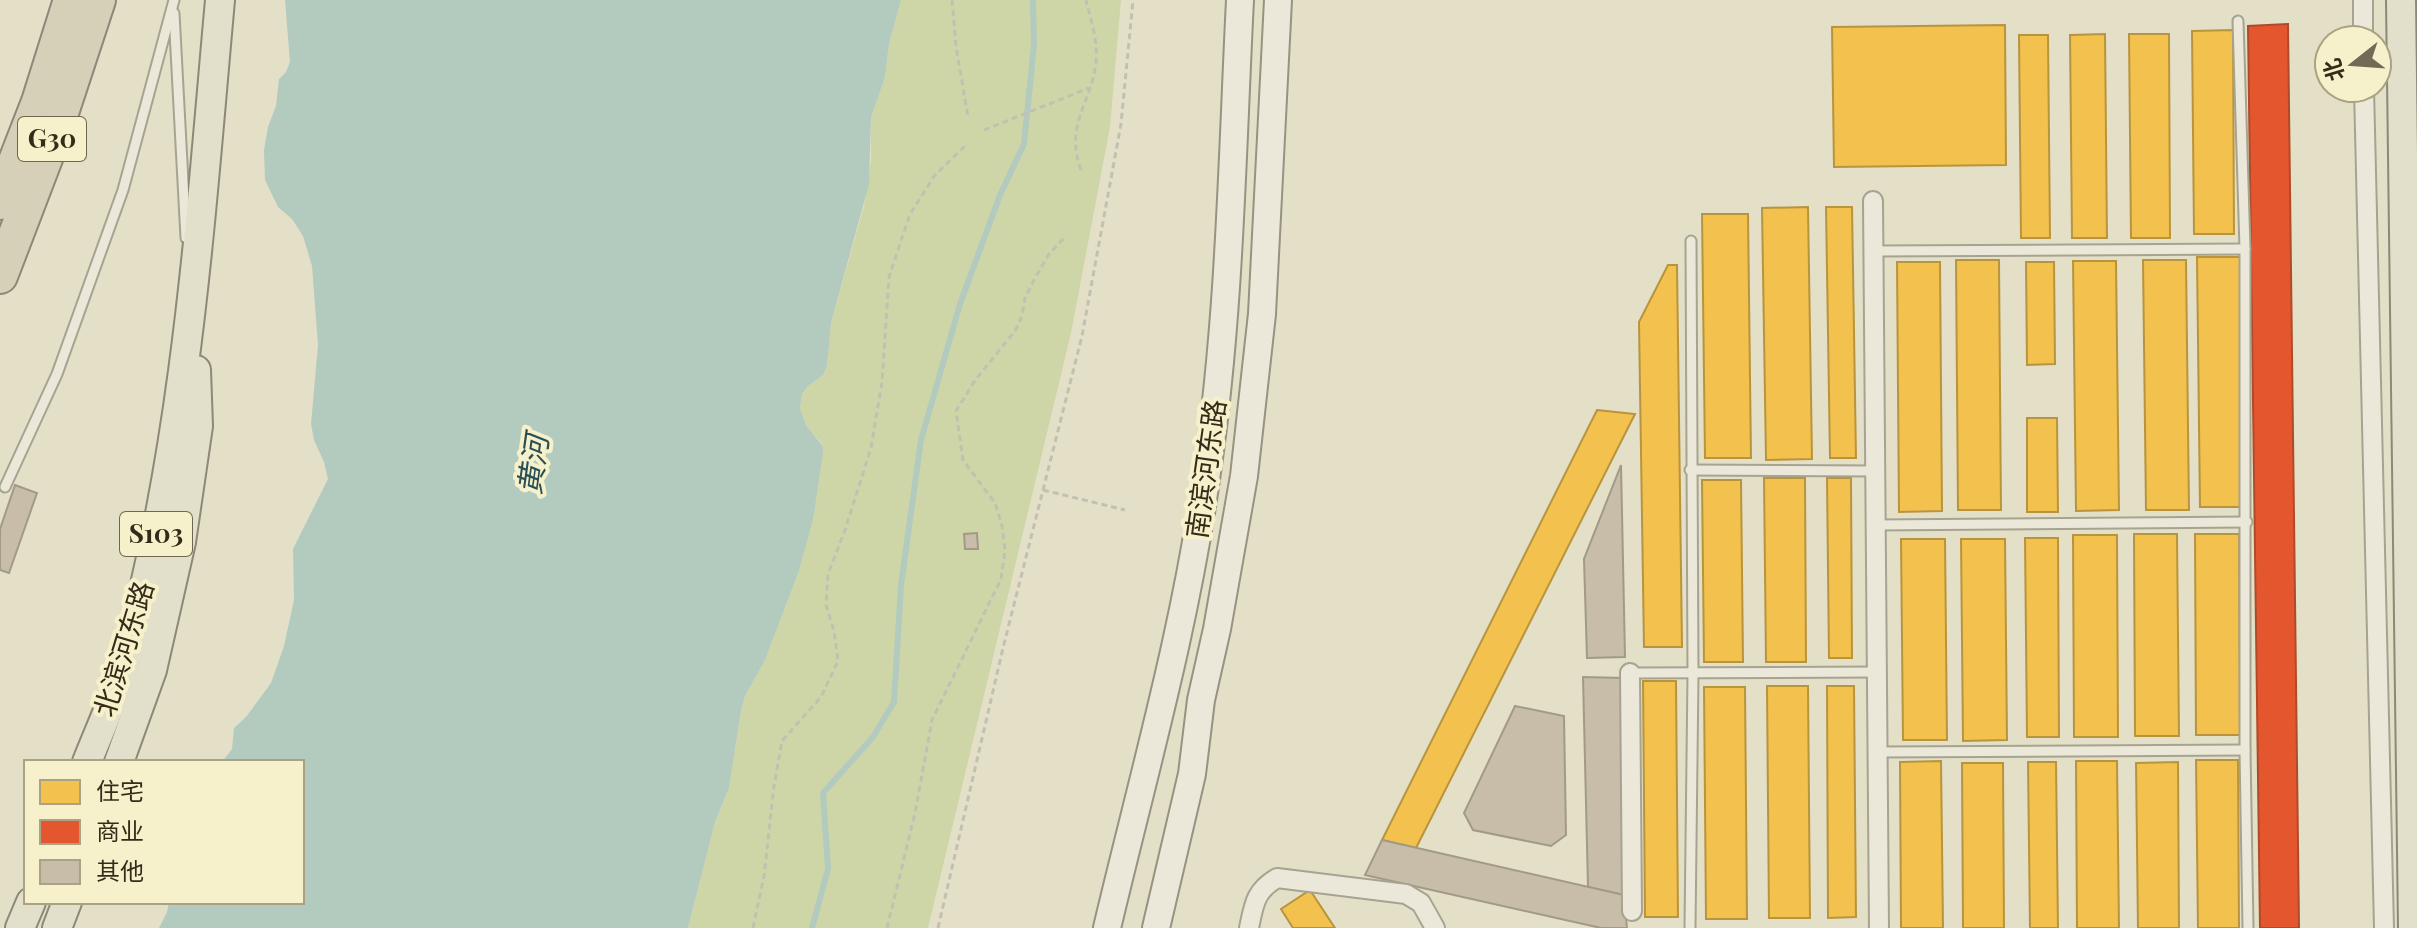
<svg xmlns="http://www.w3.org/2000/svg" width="2417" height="928" font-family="'Playfair Display','Noto Sans SC',serif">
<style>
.green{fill:#ced6a8}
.water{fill:#b3cabf}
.homes{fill:#f2c14e;stroke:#b9943e;stroke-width:2}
.shops{fill:#e4572e;stroke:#b04a28;stroke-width:2}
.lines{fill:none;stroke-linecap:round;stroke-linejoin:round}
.stream{stroke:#b3cabf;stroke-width:6}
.building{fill:#c7bda8;stroke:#a29a87;stroke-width:2}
.service-casing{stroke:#a7a391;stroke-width:13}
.minor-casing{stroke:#a7a391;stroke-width:22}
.secondary-casing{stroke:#979281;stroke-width:30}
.primary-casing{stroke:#8d8878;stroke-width:32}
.motorway-casing{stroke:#8d8878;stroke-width:38}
.path{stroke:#c3c0b1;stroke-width:3;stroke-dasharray:6 4;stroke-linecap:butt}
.service{stroke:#ebe8d9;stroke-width:9}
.minor{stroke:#ebe8d9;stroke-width:18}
.secondary{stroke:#ebe8d9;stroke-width:26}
.primary{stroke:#e2dfca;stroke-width:28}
.motorway{stroke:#d6d0b8;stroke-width:34}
.labels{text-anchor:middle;stroke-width:8;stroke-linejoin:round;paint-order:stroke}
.shield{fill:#f6f1cb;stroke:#6f664f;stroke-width:2}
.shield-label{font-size:26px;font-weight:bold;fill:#352b1a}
.street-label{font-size:28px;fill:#352b1a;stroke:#f6f1cb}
.water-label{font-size:30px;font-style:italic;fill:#295155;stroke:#f6f1cb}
</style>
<rect width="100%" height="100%" fill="#e3e0c7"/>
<polygon class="green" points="901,0 1121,0 1110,127 1071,333 928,928 688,928 715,822 729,788 741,711 745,696 765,660 799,571 813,520 822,444 806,425 800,408 802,394 808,386 823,375 827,366 831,323 864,206 871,161 871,118 885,77 889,44"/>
<polygon class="water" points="285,0 901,0 889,44 885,77 871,118 869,184 831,323 827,366 823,375 808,386 802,394 800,408 806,425 822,445 823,452 813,520 799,571 765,660 745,696 741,711 729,788 715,822 688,928 159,928 167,912 169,902 302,902 302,762 222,762 232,749 234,728 246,717 271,683 284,646 294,600 293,549 328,479 324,462 314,440 311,424 318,345 312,266 303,236 292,219 278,207 265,180 264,150 268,127 276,106 279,79 286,72 290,62"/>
<g class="homes">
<polygon points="2005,25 2006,165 1834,167 1832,27"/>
<polygon points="2233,30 2234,234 2194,234 2192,31"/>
<polygon points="2105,34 2107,238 2072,238 2070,35"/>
<polygon points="2129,34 2169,34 2170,238 2131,238"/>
<polygon points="2019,35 2048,35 2050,238 2021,238"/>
<polygon points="1808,207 1812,459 1766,460 1762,208"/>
<polygon points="1826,207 1852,207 1856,458 1830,458"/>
<polygon points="1702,214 1748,214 1751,458 1705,458"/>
<polygon points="2197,257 2240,257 2242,507 2200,507"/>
<polygon points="1956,260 1999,260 2001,510 1958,510"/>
<polygon points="2143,260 2186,260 2189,510 2146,510"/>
<polygon points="2073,261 2116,261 2119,510 2076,511"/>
<polygon points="1897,262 1940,262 1942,511 1899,512"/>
<polygon points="2026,262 2054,262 2055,364 2027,365"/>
<polygon points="1668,265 1677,265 1682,647 1644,647 1639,322"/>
<polygon points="1597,410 1635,414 1416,848 1382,840"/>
<polygon points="2027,418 2057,418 2058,512 2027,512"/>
<polygon points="1764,478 1805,478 1806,662 1766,662"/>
<polygon points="1827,478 1851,478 1852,658 1829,658"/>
<polygon points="1702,480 1741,480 1743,662 1704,662"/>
<polygon points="2134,534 2177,534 2179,736 2135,736"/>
<polygon points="2195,534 2239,534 2240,735 2196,735"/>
<polygon points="2073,535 2117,535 2118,737 2074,737"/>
<polygon points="2025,538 2058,538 2059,737 2027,737"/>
<polygon points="1901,539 1945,539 1947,740 1903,740"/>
<polygon points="1961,539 2005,539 2007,740 1963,741"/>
<polygon points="1643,681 1676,681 1678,917 1645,917"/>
<polygon points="1767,686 1808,686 1810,918 1769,918"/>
<polygon points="1827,686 1854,686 1856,917 1828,918"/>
<polygon points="1704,687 1745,687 1747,919 1706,919"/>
<polygon points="2196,760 2238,760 2239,928 2198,928"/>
<polygon points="1941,761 1943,928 1901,928 1900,762"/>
<polygon points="2076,761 2117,761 2119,928 2077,928"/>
<polygon points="2028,762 2056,762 2058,928 2030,928"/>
<polygon points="2178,762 2179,928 2138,928 2136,763"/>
<polygon points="1962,763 2003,763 2004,928 1963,928"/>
<polygon points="1310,890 1335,928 1293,928 1281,909"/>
</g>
<polygon class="shops" points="2288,24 2299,928 2260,928 2248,26"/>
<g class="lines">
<polyline class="stream" points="812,928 828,869 823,793 873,737 894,702 901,585 921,440 960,304 1000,195 1024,144 1034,45 1033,0"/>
</g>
<g class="building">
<polygon points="1621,465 1625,657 1587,658 1584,559"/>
<polygon points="15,485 37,493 9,573 0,570 0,529"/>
<polygon points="977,533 978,549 965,549 964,534"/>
<polygon points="1583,677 1624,678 1624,895 1588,887"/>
<polygon points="1515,706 1564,716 1566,835 1551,846 1473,830 1464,813"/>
<polygon points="1382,840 1624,895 1627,928 1601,928 1365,875"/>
</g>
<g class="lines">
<defs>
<g id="service">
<polyline points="174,13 186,238"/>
<polyline points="2238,21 2245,249 2245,750 2248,928"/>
<polyline points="1874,251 2245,249"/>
<polyline points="1690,470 1876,471"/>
<polyline points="5,487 57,374 123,190 174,0"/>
<polyline points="1876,525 2247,522"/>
<polyline points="1630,673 1877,672"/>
<polyline points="1878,752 2245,750"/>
<polyline points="1690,928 1693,674 1691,241"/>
</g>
<g id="minor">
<polyline points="2363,0 2363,40"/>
<polyline points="2364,88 2384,928"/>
<polyline points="1873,201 1879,928"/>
<polyline points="1630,673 1632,911"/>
<path d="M 1249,928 C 1254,904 1255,891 1277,878 L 1406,894 L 1421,903 L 1435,928"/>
</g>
<g id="secondary">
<path d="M 1107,928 C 1143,776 1186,627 1207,472 C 1230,315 1232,158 1240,0"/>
<polyline points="1156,928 1192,774 1201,700 1217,629 1244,476 1262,314 1278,0"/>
</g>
<g id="primary">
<polyline points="2401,0 2413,928"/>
<path d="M 87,762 C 100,729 116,695 126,660 C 186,445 200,221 220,0"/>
<polyline points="119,762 152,670 181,542 198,426 196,370"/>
<polyline points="20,928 31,902"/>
<polyline points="57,928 67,902"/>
</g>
<g id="motorway">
<polyline points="0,202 39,102 71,0"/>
<polyline points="0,276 52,140 98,0"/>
</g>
</defs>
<use href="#service" class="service-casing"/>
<use href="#minor" class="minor-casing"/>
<use href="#secondary" class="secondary-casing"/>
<use href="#primary" class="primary-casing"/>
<use href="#motorway" class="motorway-casing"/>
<g class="path">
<polyline points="952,0 956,46 968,117"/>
<polyline points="984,130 1089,88"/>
<path d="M 1081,170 C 1064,124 1092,103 1096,62 C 1098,41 1091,20 1086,0"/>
<polyline points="1043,490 1125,510"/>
<polyline points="753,928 764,876 774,786 782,741 821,697 838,661 834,631 826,605 828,574 845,530 871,448 882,382 889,277 910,214 935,175 966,145"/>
<polyline points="887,928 915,813 932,720 1001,579 1005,550 1002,526 995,503 963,460 956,411 976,379 1015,331 1022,316 1025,298 1035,278 1049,254 1066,236"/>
<polyline points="938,928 1003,648 1082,336 1121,124 1133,0"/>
</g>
<use href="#service" class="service"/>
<use href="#minor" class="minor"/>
<use href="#secondary" class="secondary"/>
<use href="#primary" class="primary"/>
<use href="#motorway" class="motorway"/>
</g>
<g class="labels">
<g class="shield">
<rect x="18" y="117" width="68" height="44" rx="6"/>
<rect x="120" y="512" width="72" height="44" rx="6"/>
</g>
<g class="shield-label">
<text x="52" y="148">G30</text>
<text x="156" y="543">S103</text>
</g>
<g class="street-label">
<text transform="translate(1206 469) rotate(-82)" y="10">南滨河东路</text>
<text transform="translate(124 649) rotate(-73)" y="10">北滨河东路</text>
</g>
<g class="water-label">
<text transform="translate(534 465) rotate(-82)" y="10">黄河</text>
</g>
</g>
<rect x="24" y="760" width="280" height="144" fill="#f6f1cb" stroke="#a9a284" stroke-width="2"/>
<rect x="40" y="780" width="40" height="24" fill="#f2c14e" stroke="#a9a284" stroke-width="2"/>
<text x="96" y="800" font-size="24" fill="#352b1a">住宅</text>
<rect x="40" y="820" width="40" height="24" fill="#e4572e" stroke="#a9a284" stroke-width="2"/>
<text x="96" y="840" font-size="24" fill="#352b1a">商业</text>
<rect x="40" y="860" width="40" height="24" fill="#c7bda8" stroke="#a9a284" stroke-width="2"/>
<text x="96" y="880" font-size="24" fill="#352b1a">其他</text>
<g transform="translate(2353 64) rotate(253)"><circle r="38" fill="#f6f1cb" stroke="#a9a284" stroke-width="2"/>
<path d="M0-6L14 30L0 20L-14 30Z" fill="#726a57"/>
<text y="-12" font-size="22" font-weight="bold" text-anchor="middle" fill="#352b1a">北</text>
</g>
</svg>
